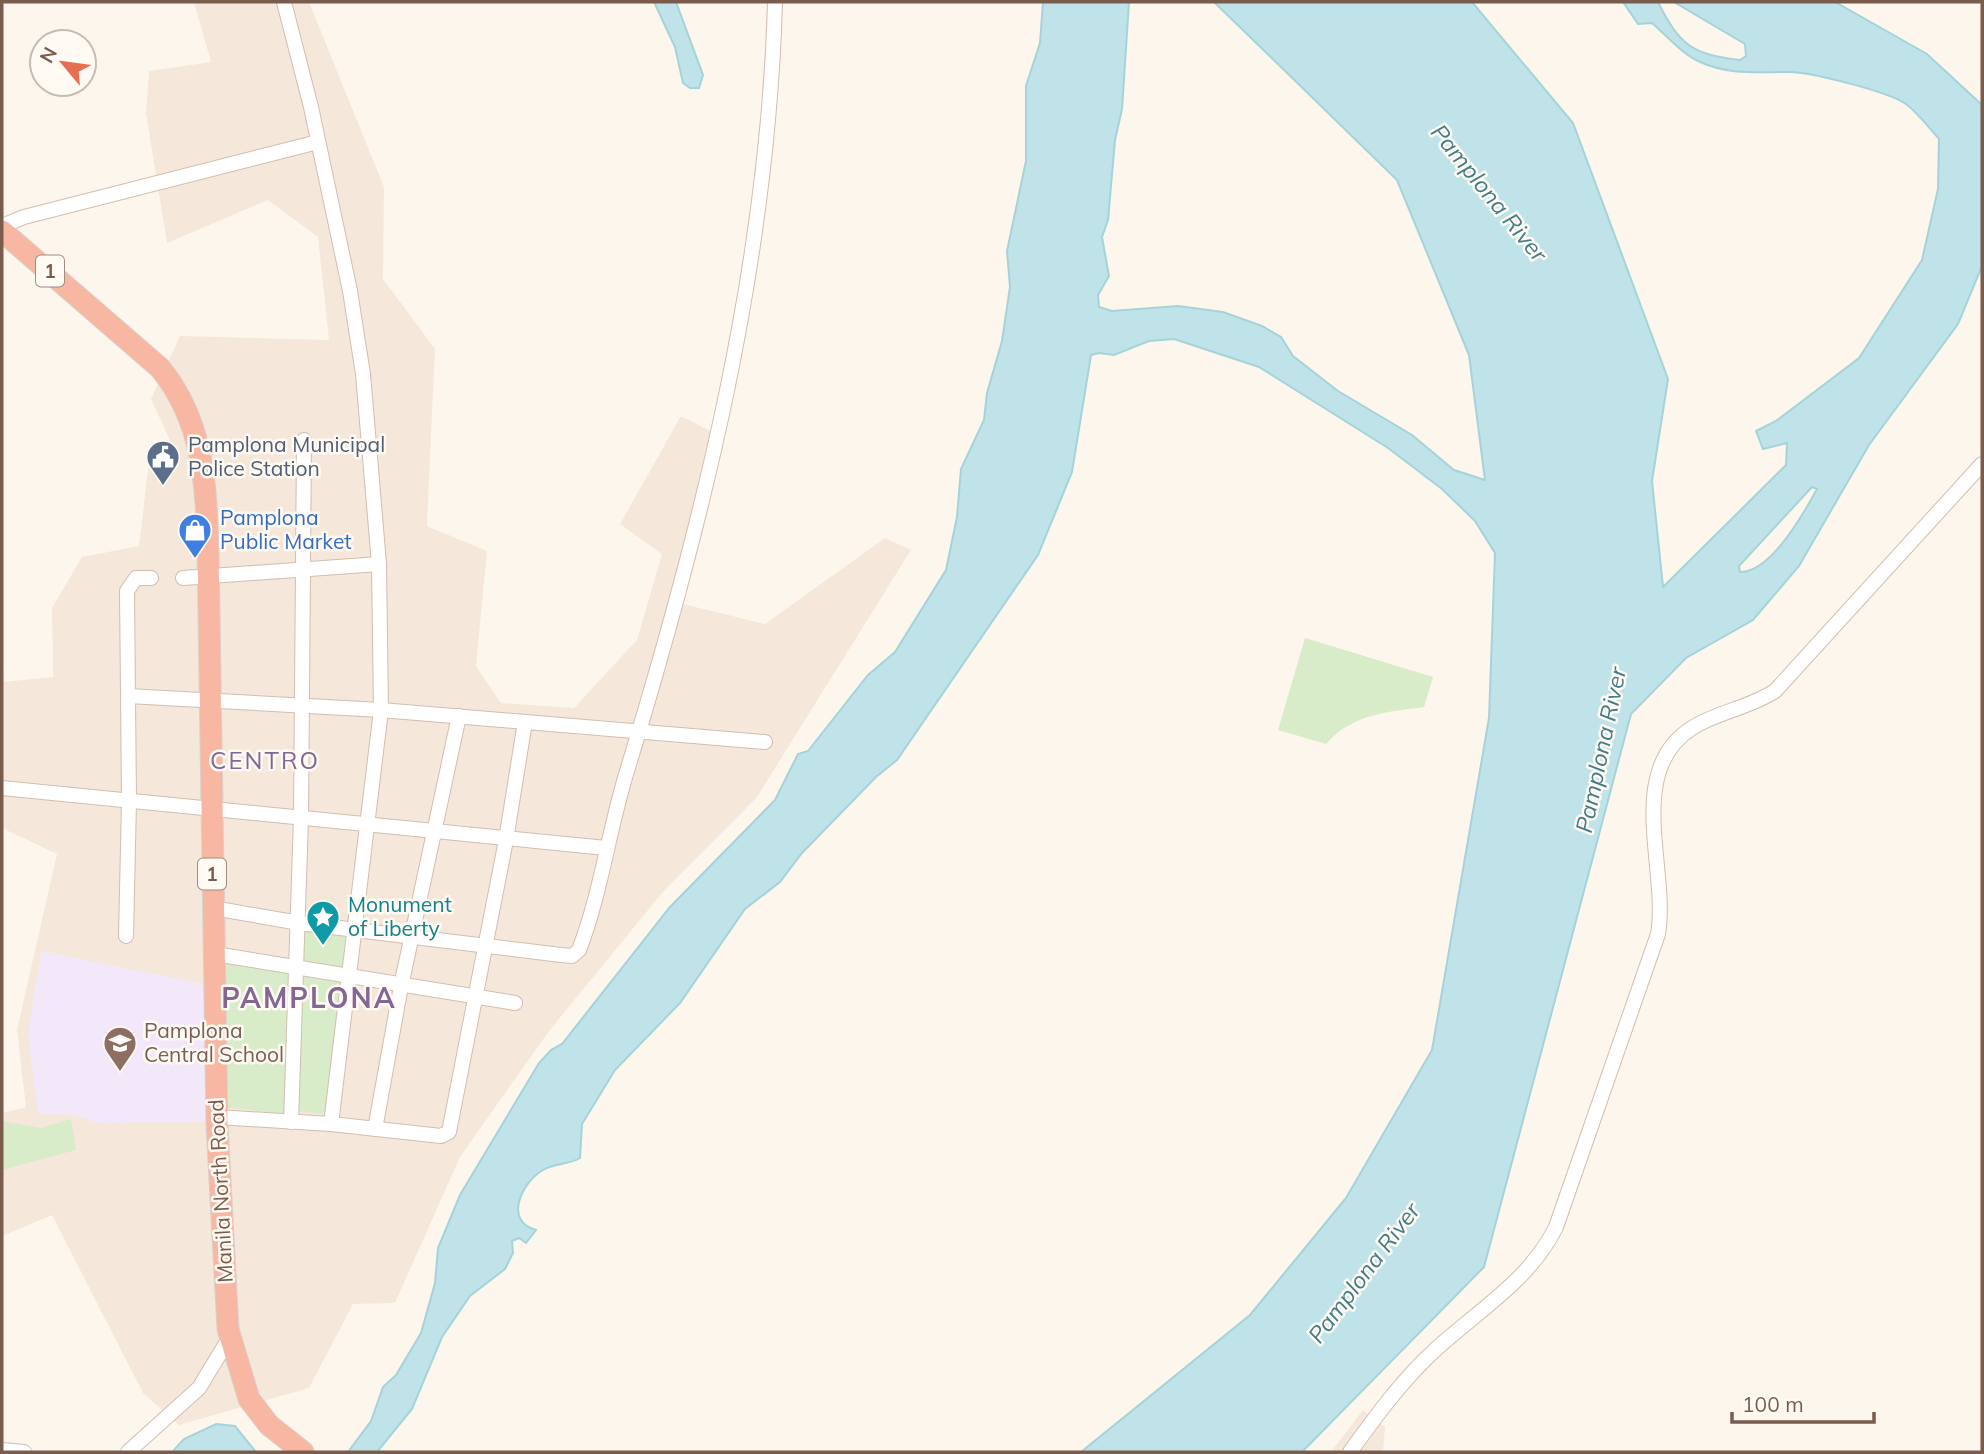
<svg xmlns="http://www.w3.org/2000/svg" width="1984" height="1454" font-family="Mulish,sans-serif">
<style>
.residential{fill:#f5e8da}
.education{fill:#f3e8fa}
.green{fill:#d8ecc9}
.water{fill:#bfe3e8;stroke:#a5d3da;stroke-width:2;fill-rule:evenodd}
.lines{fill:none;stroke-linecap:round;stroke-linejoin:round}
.minor-casing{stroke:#d1beb0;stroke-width:16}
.highway-casing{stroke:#dad1cd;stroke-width:23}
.minor{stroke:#fff;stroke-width:14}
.highway{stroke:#f7b7a3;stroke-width:21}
.labels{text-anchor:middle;stroke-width:5;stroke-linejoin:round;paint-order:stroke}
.shield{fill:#fffaf3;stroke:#a28b7f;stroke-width:2}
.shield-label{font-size:19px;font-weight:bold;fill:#7a5c4d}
.service-label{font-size:21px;fill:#4e5e75;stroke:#fffaf3;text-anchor:start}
.shop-label{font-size:21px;fill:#366cbe;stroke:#fffaf3;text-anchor:start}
.culture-label{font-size:21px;fill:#0d838f;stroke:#fffaf3;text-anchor:start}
.education-label{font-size:21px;fill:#785e54;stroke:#fffaf3;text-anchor:start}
.street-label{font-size:21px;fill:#7a5c4d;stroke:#fffaf3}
.water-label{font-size:23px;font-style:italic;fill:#437c86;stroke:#fffaf3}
.quarter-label{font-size:24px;letter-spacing:2px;fill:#846695;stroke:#fffaf3}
.district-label{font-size:28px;font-weight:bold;letter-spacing:2px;fill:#846695;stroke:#fffaf3}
</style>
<rect width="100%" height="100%" fill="#fdf6ec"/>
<g class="residential">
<polygon points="194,2 309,2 384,187 383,279 435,349 427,526 487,551 476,666 501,703 574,708 637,640 662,554 620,524 681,416 724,438 679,603 765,624 885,538 911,550 757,797 662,893 549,1031 460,1157 395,1303 353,1304 309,1388 179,1425 143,1393 52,1215 2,1236 2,1113 26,1107 17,1030 57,854 2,828 2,682 53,677 52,608 82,557 139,546 149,462 175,451 151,399 180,336 329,340 318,237 268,200 167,243 146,113 149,71 211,62"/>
<polygon points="1363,1410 1385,1427 1383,1452 1331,1452"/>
</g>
<polygon class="education" points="41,951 208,985 208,1122 98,1123 73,1115 38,1113 28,1034"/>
<g class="green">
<path d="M 1305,638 L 1433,677 L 1424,707 C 1387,712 1352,714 1326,744 L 1278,730 Z"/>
<polygon points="305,929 347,934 343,969 301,964"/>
<polygon points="225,956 290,971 286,1114 222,1107"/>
<polygon points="302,971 344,981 325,1114 294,1111"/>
<polygon points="71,1119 76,1150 2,1170 2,1121 41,1128"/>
</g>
<g class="water">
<polygon points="654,2 676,2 703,75 699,88 690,88 683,83 675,47"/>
<path d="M 1043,2 L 1129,2 L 1122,109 L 1115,140 L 1108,220 L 1102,237 L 1109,276 L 1098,295 L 1099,307 L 1112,311 L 1178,306 L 1223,312 L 1262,326 L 1281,337 L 1293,356 L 1338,391 L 1412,435 L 1454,470 L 1485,480 L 1469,355 L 1397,180 L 1214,2 L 1472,2 L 1573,123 L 1668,379 L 1652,481 L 1663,587 L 1786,465 L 1787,443 L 1763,449 L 1756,431 L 1776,421 L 1859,358 L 1922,260 L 1938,189 L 1939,139 C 1929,128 1918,113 1906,104 C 1889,92 1808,71 1787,72 C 1755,72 1727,75 1698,61 C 1681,53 1666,35 1652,23 L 1638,24 L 1623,2 L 1658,2 C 1680,46 1692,54 1740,60 L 1746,56 L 1745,44 L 1674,2 L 1835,2 L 1927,54 L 1982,105 L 1982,266 L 1958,324 L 1869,445 L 1799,566 L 1753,620 L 1686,658 L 1631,714 L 1484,1267 L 1302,1452 L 1081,1452 L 1250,1315 L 1346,1198 L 1432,1050 L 1489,718 L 1495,553 L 1475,521 L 1442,489 L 1388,448 L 1259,367 L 1174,339 L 1149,341 L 1114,355 L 1099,353 L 1091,355 L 1072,472 L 1038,555 L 897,760 L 876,777 L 802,853 L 780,882 L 745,909 L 680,1003 L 615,1070 L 582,1124 L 580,1158 C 569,1165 554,1163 543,1170 C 522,1182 503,1221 536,1230 L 526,1243 L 519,1238 L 512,1241 L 513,1253 L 505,1269 L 470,1296 L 442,1337 L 412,1409 L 377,1452 L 348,1452 L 371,1421 L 383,1387 L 396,1375 L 421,1333 L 435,1283 L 438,1248 L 460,1195 L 539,1063 L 551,1050 L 562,1044 L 670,907 L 775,800 L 798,754 L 808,751 L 868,675 L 895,652 L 946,570 L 957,517 L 961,469 L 984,420 L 987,393 L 1002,341 L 1010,287 L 1007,251 L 1026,161 L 1026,86 L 1040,43 ZM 1812,487 L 1817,489 C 1804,513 1770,573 1740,572 L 1739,566 Z"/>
<polygon points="216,1424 235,1426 256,1452 172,1452 184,1439"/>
</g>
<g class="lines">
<defs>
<g id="minor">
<polyline points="284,2 311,107 350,291 363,374 379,564 381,710 331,1124"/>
<polyline points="2,226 24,217 318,142"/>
<polyline points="183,578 379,564"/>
<polyline points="128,696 381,710 765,742"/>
<polyline points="2,788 606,848"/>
<path d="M 213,908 L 299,923 L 561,955 L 572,956 L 579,950 C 601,893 609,829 627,771 C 703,522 768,263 775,2"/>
<polyline points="126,936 129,801 127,591 136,578 151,578"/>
<polyline points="215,954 515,1003"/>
<polyline points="217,1117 331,1124 441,1136 449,1132 506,840 525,722"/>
<polyline points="291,1122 301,818 304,440"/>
<polyline points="375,1129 401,986 459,716"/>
<polyline points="2,1450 24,1452"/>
<polyline points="128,1452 199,1388 230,1337"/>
<path d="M 1350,1452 C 1376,1416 1403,1379 1436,1349 C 1480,1309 1529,1281 1556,1227 L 1658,934 C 1669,870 1624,771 1692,728 C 1717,712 1749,708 1775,691 L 1982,464"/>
</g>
<path id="highway" d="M 2,231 L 160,368 C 204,422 206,484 208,551 L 217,1125 L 228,1329 L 249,1399 L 269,1425 L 303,1452"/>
</defs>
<use href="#minor" class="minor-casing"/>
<use href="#highway" class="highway-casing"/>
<use href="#minor" class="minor"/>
<use href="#highway" class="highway"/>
</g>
<defs>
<symbol id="civic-pin" viewBox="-11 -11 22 30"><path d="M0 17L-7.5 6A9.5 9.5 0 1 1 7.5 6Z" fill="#5c6f8a" stroke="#fffaf3"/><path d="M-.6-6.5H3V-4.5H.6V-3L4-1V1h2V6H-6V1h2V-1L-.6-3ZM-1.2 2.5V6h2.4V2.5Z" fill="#fff"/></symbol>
<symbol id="shop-pin" viewBox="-11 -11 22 30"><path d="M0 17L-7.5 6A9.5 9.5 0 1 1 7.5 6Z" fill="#3f7fe0" stroke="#fffaf3"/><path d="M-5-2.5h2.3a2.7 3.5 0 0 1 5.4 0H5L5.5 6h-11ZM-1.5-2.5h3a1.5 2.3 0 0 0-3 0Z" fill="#fff"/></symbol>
<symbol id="sight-pin" viewBox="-11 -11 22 30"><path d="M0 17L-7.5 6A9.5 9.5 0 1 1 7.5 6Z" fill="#0f9aa8" stroke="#fffaf3"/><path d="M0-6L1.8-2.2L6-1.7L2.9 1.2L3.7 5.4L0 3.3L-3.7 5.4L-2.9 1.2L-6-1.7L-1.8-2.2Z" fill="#fff"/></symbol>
<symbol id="school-pin" viewBox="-11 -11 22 30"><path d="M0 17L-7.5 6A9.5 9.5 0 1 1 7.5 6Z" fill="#8d6e63" stroke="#fffaf3"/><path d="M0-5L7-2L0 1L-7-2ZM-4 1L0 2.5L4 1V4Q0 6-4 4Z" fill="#fff"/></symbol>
</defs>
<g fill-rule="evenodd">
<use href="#civic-pin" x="144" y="438" width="38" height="52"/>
<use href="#shop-pin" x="176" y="511" width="38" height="52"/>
<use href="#sight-pin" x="304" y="898" width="38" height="52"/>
<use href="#school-pin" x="101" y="1024" width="38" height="52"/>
</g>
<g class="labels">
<g class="shield">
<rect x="36" y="255.5" width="28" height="31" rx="5"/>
<rect x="198" y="858.5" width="28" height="31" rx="5"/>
</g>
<g class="shield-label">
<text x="50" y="278">1</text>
<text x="212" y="881">1</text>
</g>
<g class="service-label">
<text x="188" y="452">Pamplona Municipal<tspan x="188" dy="24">Police Station</tspan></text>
</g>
<g class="shop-label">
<text x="220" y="525">Pamplona<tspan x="220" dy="24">Public Market</tspan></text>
</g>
<g class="culture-label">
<text x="348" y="912">Monument<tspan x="348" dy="24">of Liberty</tspan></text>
</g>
<g class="education-label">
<text x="144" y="1038">Pamplona<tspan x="144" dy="24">Central School</tspan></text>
</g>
<g class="street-label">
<text transform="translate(221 1191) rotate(-93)" y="7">Manila North Road</text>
</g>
<g class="water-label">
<text transform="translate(1489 193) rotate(51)" y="8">Pamplona River</text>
<text transform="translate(1601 750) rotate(-78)" y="8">Pamplona River</text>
<text transform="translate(1364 1273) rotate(-53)" y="8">Pamplona River</text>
</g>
<g class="quarter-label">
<text x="265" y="769">CENTRO</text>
</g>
<g class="district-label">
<text x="309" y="1008">PAMPLONA</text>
</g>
</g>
<rect width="1984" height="1454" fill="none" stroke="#7a5c4d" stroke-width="7"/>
<g transform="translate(63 63) rotate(299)"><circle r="33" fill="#fffaf3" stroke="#cabbb1" stroke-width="2"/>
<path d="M0-5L12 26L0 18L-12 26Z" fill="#e76f51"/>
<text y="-10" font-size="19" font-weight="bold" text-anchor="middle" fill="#7a5c4d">N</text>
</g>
<path d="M1732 1412v10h142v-10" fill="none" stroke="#7a5c4d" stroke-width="3.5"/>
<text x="1742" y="1412" font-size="21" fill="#7a5c4d" stroke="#fffaf3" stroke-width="5" paint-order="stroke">100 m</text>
</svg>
